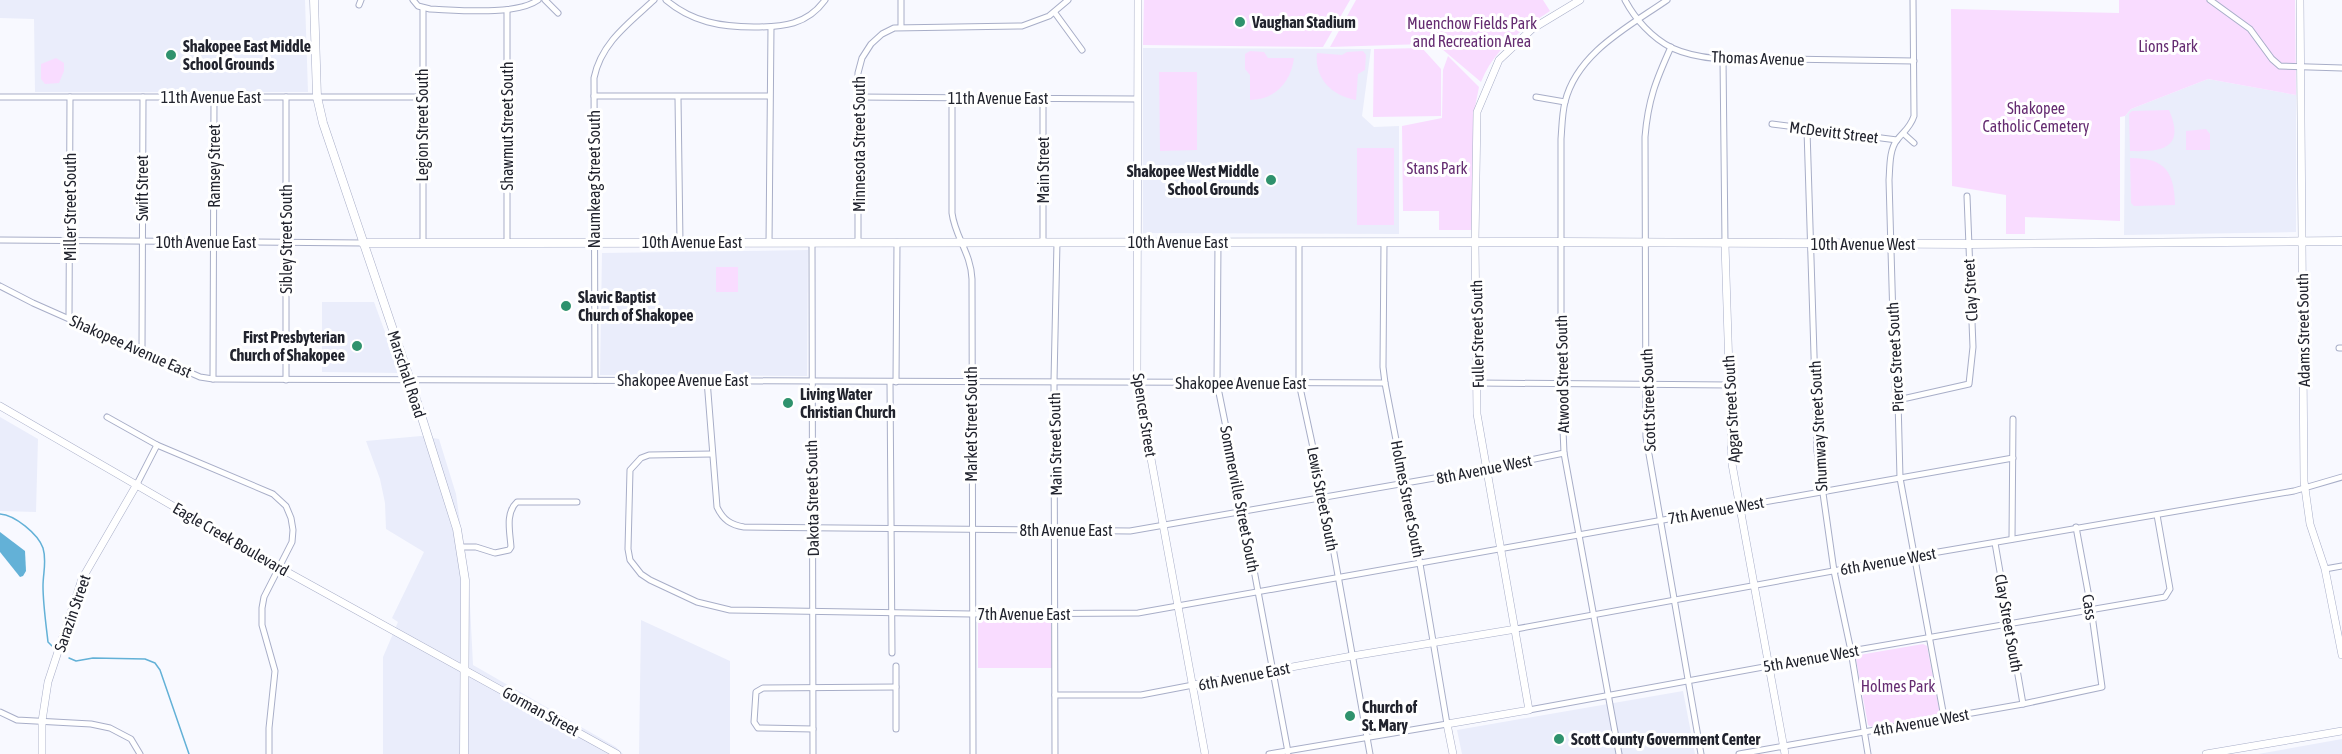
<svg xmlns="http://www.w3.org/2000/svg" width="2342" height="754" font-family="'Asap Condensed',sans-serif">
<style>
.built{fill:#eaedfb}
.green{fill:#f9dcff}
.water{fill:#63b1d7}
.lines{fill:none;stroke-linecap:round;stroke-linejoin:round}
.stream{stroke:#63b1d7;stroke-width:1.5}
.minor-casing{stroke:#a8aec8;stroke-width:7}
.tertiary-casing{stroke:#a8aec8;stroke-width:8}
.secondary-casing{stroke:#a8aec8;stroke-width:9}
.minor{stroke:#fff;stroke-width:5}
.tertiary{stroke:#fff;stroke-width:7}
.secondary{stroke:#fff;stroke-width:8}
.poi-dot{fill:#2f926d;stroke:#fff;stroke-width:2}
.labels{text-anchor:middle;stroke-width:6;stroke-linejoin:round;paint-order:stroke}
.poi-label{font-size:16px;font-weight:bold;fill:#21232d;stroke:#fff;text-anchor:start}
.park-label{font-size:16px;fill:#652c71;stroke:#fff}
.street-label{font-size:16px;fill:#21232d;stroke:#fff}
</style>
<rect width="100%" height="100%" fill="#f8f9ff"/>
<g class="built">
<polygon points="0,0 305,0 308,92 35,92 34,19 0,18"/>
<polygon points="1143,48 1371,49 1362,116 1374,127 1399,126 1399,234 1143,233"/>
<polygon points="2208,79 2296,95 2296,232 2124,235 2125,116 2131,109"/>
<polygon points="808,250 807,376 600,375 602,253"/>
<polygon points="322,302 374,302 400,373 322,372"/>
<polygon points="0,417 38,439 36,512 0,511"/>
<polygon points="421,436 439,439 456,494 469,586 473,665 616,747 623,754 383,754 383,657 398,622 392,618 424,552 386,529 385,503 380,479 366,441"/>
<polygon points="641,620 730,661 730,754 639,754"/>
<polygon points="1683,691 1695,754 1462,754 1457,730"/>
<polygon points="2342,739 2342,754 2258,754"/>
</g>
<g class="green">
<polygon points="1144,0 1350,0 1323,47 1143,45"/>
<path d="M 1356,0 L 1543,0 L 1550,11 C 1521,30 1494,49 1481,82 L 1442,49 L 1424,44 L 1330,47 Z"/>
<polygon points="2119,0 2295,0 2296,95 2208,79 2131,109 2125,116 2120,117 2120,221 2025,217 2025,234 2006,234 2006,195 1952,186 1951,9 2119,13"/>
<polygon points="1422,48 1441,69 1441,116 1373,117 1374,49"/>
<path d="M 1250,51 L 1264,52 L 1268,58 L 1294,58 C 1291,82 1275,100 1250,100 L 1250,75 L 1245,69 L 1245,54 Z"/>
<path d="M 1363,51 L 1366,55 L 1365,70 L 1358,74 L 1356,100 C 1332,96 1314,78 1317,53 L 1342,55 L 1347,52 Z"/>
<polygon points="1448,56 1479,87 1473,117 1472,230 1439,230 1439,211 1403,211 1402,126 1442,118 1443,70"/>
<polygon points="56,58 64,63 64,71 59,83 45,84 41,79 41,64"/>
<polygon points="1159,72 1197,72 1197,150 1160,151"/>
<path d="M 2169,110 C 2186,149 2161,152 2130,151 L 2129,114 L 2132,111 Z"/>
<polygon points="2206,129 2210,134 2210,150 2186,150 2186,131"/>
<rect x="1357" y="148" width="37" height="77"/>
<path d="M 2130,158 C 2165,158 2174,171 2175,205 L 2134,206 L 2131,203 Z"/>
<rect x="716" y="267" width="22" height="25"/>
<polygon points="980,616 1049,617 1051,620 1052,668 978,668 978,621"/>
<polygon points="1923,644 1927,646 1940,714 1937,716 1872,727 1868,725 1856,659 1859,655"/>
</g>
<polygon class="water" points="0,532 25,551 26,571 23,576 20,577 0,552"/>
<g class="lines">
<g class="stream">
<path d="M 0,514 C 15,515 38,534 43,548 C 47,561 43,573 43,586 C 43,604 46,624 48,642 L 52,646"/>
<polyline points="69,658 76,661 93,658 145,659 155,663 160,670 189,754"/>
</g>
<defs>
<g id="minor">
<path d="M 413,0 L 418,6 L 430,9 C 457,10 516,16 538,0"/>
<polyline points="545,0 558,13"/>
<path d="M 666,0 C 692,22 721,27 754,27 C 783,27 807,25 825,0"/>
<path d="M 1625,0 C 1635,19 1652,38 1672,48 C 1705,63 1746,59 1781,59 C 1825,60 1869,60 1914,61"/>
<path d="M 1913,0 L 1914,116 C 1910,128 1904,131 1897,140 C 1889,150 1890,168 1889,180 L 1895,390 L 1898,400 L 1900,478 L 1944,717"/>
<polyline points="2210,0 2250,29 2272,59 2280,66 2342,68"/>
<polyline points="359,5 361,0"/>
<polyline points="423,8 423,243"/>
<polyline points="1055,13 1082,50"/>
<polyline points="901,27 901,0"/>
<path d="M 1671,47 C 1656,80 1648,100 1645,137 L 1646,437 L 1701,754"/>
<polyline points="1723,59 1725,244"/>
<polyline points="594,96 769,96"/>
<polyline points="0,97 422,97"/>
<polyline points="286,97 286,380"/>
<polyline points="858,97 1137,99"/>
<path d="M 952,97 L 952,213 C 955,237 971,253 972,279 L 973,754"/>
<polyline points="1536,97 1565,102"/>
<polyline points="678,98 680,243"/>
<polyline points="1772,124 1897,140"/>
<polyline points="1807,130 1817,451 1834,571 1851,651 1868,754"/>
<polyline points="1904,134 1914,143"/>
<polyline points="0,240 363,243"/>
<polyline points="507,242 507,10"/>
<polyline points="858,242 858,73 862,58 871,44 882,34 894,28 1022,26 1049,16 1068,0"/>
<polyline points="1043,242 1043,98"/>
<polyline points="1218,242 1217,383 1243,511 1288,752"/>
<polyline points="1299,242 1299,383 1325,503 1370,754"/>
<polyline points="769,243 771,27"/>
<polyline points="812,243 813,754"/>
<polyline points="0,286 33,303 200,377 213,379 1385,383"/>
<polyline points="69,318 70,97"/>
<polyline points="2339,348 2342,348"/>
<polyline points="142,351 143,97"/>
<polyline points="213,379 214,98"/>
<path d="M 595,380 L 594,78 C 601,43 629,23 654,0"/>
<path d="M 707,380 L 717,507 C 723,520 731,525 744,527 L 1130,531 L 1486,469 L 1564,453"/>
<polyline points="890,382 892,653"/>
<polyline points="896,382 897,242"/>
<polyline points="1477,383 1729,385"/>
<polyline points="1898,400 1969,384 1973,347 1967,196"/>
<polyline points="107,417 157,445 273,494 286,506 291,518 293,530 292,542 264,597 262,608 262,625 275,671 269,728 269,754"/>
<polyline points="712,454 649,455 641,458 630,470 628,549 630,560 641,574 650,580 697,602 730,610 971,614 1138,613 2013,458"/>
<polyline points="137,484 157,445"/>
<polyline points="2012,539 2013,419"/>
<polyline points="1995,543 2023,704"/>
<path d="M 460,547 L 476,547 L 495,553 L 509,550 L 511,547 C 510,532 505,513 517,502 L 577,502"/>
<polyline points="2325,569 2342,566"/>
<polyline points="1516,629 1915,556 2294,491 2342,477"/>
<polyline points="896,666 896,729"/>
<polyline points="1055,695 1141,695 1193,685"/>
<polyline points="1529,710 1851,651 2165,597 2170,589 2157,515"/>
<polyline points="0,712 17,720 91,724 110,728 131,739 140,754"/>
<polyline points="813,729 758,728 754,722 756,692 763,688 896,687"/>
<polyline points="1055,754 1054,381 1057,242"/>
<polyline points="1269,754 1447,724 1420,564 1385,383 1383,367 1384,243"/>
<path d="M 1619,754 L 1564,453 L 1561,383 L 1561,139 C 1562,127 1562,114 1565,102 C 1577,53 1628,27 1667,0"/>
<polyline points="1739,754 2023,704 2102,687 2091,608 2076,527"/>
</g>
<g id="tertiary">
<polyline points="1138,0 1137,382 1205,754"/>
<polyline points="2300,0 2304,481 2310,524 2325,569 2342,655"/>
<polyline points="1725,244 1732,464 1785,754"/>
<polyline points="0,406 280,568 617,754"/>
<polyline points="1193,685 1352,656 1516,629"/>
<polyline points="42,754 42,721 48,682 82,579 137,484"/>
<polyline points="1453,754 1447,724 1529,710 1477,414 1475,242 1477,112 1499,60 1532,29 1580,0"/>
<polyline points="2206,754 2342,731"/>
</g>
<g id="secondary">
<polyline points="314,0 317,97 323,123 410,380 457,529 465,580 464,754"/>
<polyline points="363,243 1561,242 1968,244 2342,241"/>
</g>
</defs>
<use href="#minor" class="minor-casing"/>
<use href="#tertiary" class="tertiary-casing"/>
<use href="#secondary" class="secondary-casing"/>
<use href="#minor" class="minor"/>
<use href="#tertiary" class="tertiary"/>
<use href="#secondary" class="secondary"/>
</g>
<g class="poi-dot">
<circle cx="1240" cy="22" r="6"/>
<circle cx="171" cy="55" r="6"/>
<circle cx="1271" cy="180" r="6"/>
<circle cx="566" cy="306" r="6"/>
<circle cx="357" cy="346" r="6"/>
<circle cx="788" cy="403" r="6"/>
<circle cx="1350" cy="716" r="6"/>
<circle cx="1559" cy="739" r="6"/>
</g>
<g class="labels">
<g class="poi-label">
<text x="1252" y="28">Vaughan Stadium</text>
<text x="183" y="52">Shakopee East Middle<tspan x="183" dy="18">School Grounds</tspan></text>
<text x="1259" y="177" text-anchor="end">Shakopee West Middle<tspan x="1259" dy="18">School Grounds</tspan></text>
<text x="578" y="303">Slavic Baptist<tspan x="578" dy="18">Church of Shakopee</tspan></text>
<text x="345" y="343" text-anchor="end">First Presbyterian<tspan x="345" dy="18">Church of Shakopee</tspan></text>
<text x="800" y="400">Living Water<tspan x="800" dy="18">Christian Church</tspan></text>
<text x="1362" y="713">Church of<tspan x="1362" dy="18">St. Mary</tspan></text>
<text x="1571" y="745">Scott County Government Center</text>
</g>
<g class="park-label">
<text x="1472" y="29">Muenchow Fields Park<tspan x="1472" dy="18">and Recreation Area</tspan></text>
<text x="2168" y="52">Lions Park</text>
<text x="2036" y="114">Shakopee<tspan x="2036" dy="18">Catholic Cemetery</tspan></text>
<text x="1437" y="174">Stans Park</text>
<text x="1898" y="692">Holmes Park</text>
</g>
<g class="street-label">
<text transform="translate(1758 58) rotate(2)" y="6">Thomas Avenue</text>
<text x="211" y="103">11th Avenue East</text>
<text x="998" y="104">11th Avenue East</text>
<text transform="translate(422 125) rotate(-90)" y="6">Legion Street South</text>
<text transform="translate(507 126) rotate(-90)" y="6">Shawmut Street South</text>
<text transform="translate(1834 132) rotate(7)" y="6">McDevitt Street</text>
<text transform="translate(859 144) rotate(-90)" y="6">Minnesota Street South</text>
<text transform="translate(214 166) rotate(-90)" y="6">Ramsey Street</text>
<text transform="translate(1043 170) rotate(-90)" y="6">Main Street</text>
<text transform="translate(594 179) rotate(-90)" y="6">Naumkeag Street South</text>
<text transform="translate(142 188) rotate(-90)" y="6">Swift Street</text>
<text transform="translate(70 207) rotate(-90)" y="6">Miller Street South</text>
<text transform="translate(286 239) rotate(-90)" y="6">Sibley Street South</text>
<text x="206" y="248">10th Avenue East</text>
<text x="692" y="248">10th Avenue East</text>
<text x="1178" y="248">10th Avenue East</text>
<text x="1863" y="250">10th Avenue West</text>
<text transform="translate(1970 290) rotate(-93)" y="6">Clay Street</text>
<text transform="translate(2303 330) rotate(-91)" y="6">Adams Street South</text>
<text transform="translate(1477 334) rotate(-91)" y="6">Fuller Street South</text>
<text transform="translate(131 346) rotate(24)" y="6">Shakopee Avenue East</text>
<text transform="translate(1895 357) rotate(-93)" y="6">Pierce Street South</text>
<text transform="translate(407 374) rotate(72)" y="6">Marschall Road</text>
<text transform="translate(1562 374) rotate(-91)" y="6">Atwood Street South</text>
<text x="683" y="386">Shakopee Avenue East</text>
<text x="1241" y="389">Shakopee Avenue East</text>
<text transform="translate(1648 400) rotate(-92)" y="6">Scott Street South</text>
<text transform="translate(1731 409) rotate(-93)" y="6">Apgar Street South</text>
<text transform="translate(1145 415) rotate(81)" y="6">Spencer Street</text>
<text transform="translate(971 424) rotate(-90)" y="6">Market Street South</text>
<text transform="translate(1818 426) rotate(-93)" y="6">Shumway Street South</text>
<text transform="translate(1055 444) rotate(-91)" y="6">Main Street South</text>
<text transform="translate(1484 469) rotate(-11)" y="6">8th Avenue West</text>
<text transform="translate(812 498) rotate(-91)" y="6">Dakota Street South</text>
<text transform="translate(1240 499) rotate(79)" y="6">Sommerville Street South</text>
<text transform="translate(1323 499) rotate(79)" y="6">Lewis Street South</text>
<text transform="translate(1408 499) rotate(79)" y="6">Holmes Street South</text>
<text transform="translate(1716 510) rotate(-10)" y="6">7th Avenue West</text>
<text x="1066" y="536">8th Avenue East</text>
<text transform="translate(231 539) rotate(30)" y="6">Eagle Creek Boulevard</text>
<text transform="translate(1888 561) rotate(-10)" y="6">6th Avenue West</text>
<text transform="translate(2090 607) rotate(81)" y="6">Cass</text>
<text transform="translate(72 613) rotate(-71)" y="6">Sarazin Street</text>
<text x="1024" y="620">7th Avenue East</text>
<text transform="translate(2009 623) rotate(80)" y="6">Clay Street South</text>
<text transform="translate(1811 658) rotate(-10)" y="6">5th Avenue West</text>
<text transform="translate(1244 676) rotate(-11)" y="6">6th Avenue East</text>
<text transform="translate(541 711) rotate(29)" y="6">Gorman Street</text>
<text transform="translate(1921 722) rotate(-10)" y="6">4th Avenue West</text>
</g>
</g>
</svg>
